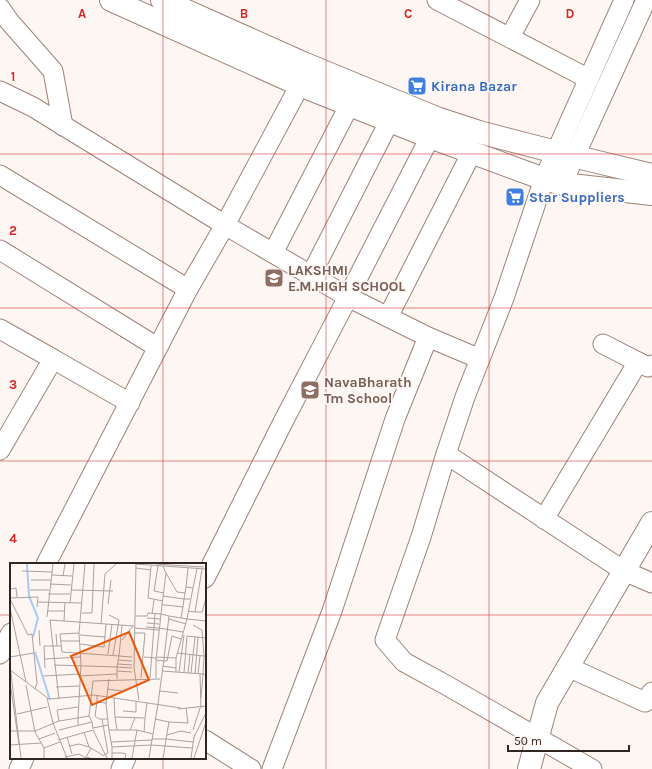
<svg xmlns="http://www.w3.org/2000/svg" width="652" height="769" font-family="Karla,sans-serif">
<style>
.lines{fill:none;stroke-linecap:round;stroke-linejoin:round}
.minor-casing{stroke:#9f8276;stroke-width:21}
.highway-casing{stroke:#9f8276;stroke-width:24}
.minor{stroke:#fff;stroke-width:19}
.highway{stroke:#fff;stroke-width:22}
.grid{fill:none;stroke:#d62828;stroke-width:1;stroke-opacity:0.55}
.labels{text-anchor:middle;stroke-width:3.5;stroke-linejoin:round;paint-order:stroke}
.shop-label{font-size:14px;font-weight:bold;fill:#366cbe;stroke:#fdf6f3;text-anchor:start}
.education-label{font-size:14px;font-weight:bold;fill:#785e54;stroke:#fdf6f3;text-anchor:start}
.inset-river{fill:none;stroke:#aacaf7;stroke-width:2}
.inset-road{fill:none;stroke:#aba29f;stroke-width:1}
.view{fill:#e8590c;fill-opacity:0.15;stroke:#e8590c;stroke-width:2}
.inset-edge{fill:none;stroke:#302520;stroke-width:2}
.grid-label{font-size:13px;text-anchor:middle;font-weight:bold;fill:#d62828;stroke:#fdf6f3;stroke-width:3.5;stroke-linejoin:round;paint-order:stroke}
</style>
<rect width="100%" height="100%" fill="#fdf6f3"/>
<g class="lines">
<defs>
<g id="minor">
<polyline points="437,0 589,79"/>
<polyline points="0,8 9,21 53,71 63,126"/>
<polyline points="510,37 530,0"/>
<polyline points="0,91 33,107 225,225 300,85"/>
<polyline points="0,175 188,289"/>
<polyline points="562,184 646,0"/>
<polyline points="0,250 157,347"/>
<polyline points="273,253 349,106"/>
<polyline points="311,275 390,120"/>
<polyline points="388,317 472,152"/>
<polyline points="0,329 53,359 0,450"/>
<polyline points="603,344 648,367 652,365"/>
<polyline points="53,359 130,403"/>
<polyline points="446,454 624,571 652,583"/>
<polyline points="544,519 638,362"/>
<polyline points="46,564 188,289 225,225 348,297 430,137"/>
<polyline points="205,578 282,424 348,297 428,337 480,359"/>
<polyline points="0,654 11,633"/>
<polyline points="568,667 645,702 652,692"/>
<polyline points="205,740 251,769"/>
<polyline points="19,769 24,758"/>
<polyline points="121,769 126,758"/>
<polyline points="272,769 332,611 395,419 428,337"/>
<polyline points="592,769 446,685 404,662 385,640 421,537 446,454 465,397 504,298 544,179 624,0"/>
</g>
<g id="highway">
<polyline points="111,0 300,85 430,137 544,179 562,184 652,194"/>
<polyline points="162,0 303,63 439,119 479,132 556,152 652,175"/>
<polyline points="529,769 547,703 652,523"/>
</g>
</defs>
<use href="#minor" class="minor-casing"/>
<use href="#highway" class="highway-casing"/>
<use href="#minor" class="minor"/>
<use href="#highway" class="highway"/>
</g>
<path class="grid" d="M 163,0 L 163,564M 326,0 L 326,769M 489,0 L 489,769M 0,154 L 652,154M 0,308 L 652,308M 0,461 L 652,461M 0,615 L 11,615M 205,615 L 652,615M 163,758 L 163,769"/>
<defs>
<symbol id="supermarket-square" viewBox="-11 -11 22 22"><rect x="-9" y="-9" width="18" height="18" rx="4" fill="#3f7fe0" stroke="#fdf6f3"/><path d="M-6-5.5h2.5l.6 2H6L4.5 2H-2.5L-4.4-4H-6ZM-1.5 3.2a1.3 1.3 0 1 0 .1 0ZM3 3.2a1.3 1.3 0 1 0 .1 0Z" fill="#fff"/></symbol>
<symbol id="school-square" viewBox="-11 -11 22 22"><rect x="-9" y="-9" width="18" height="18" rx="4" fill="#8d6e63" stroke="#fdf6f3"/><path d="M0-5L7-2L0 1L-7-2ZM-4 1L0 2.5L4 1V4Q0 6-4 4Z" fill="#fff"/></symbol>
</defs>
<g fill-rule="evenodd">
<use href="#supermarket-square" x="406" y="75" width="22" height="22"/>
<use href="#supermarket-square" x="504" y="186" width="22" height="22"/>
<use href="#school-square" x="263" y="267" width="22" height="22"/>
<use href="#school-square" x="299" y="379" width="22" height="22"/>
</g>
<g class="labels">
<g class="shop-label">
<text x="431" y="91">Kirana Bazar</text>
<text x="529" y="202">Star Suppliers</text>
</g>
<g class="education-label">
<text x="288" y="275">LAKSHMI<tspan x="288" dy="16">E.M.HIGH SCHOOL</tspan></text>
<text x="324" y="387">NavaBharath<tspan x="324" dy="16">Tm School</tspan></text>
</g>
</g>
<g transform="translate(10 563)">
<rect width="196" height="196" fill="#fdf6f3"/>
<path class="inset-river" d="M 17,1 L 19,33 L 28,55 L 23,74M 25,89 L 40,137"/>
<path class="inset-road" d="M 125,1 L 196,6M 126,1 L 124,105 L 129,137M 146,1 L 194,4M 141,3 L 138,35 L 153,38M 148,3 L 144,28 L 154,30M 126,5 L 141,7M 12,8 L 42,9M 156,10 L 167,29 L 175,30 L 176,24 L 183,25 L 187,6M 42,12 L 62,13M 53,13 L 55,1M 21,17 L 41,17M 40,21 L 61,22M 176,24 L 178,5M 183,25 L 177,56 L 196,58M 1,26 L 6,25 L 7,34M 20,27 L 39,27M 61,27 L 103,28M 38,31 L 60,31M 153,33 L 174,36 L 175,30M 0,35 L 28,34 L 27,44M 0,36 L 18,72 L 22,71 L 27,120 L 25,126M 28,39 L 72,40M 60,40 L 64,1M 98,41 L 101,17M 152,42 L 156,10 L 153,3M 173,44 L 174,36 L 180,36M 0,45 L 16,119M 37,48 L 54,48M 178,48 L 185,49 L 192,6M 185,49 L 192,49 L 196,35M 72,50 L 82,50 L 84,1M 142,51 L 144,37M 99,52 L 109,57 L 103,92M 125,53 L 137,53 L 138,50 L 151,51 L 152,42 L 156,42 L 173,44 L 171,55M 37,54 L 43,1M 137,55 L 150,56M 159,56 L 176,61M 54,58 L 55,40M 137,60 L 149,61M 91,61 L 95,11 L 106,1M 112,62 L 109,93 L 122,94M 183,62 L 192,67 L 194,93 L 196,93M 136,64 L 149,65M 124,65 L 149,67M 149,65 L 173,69M 29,67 L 30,83M 69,70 L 50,71 L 52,89 L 109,93 L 107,104 L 122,105M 125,70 L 135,70 L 131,115M 46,71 L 47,83M 70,72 L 95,74M 177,73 L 196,75M 112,77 L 123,63M 51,78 L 70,78M 70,81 L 94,84 L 96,61M 98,91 L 102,61M 0,94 L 24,90M 134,94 L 146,95M 146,94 L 166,95 L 177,56 L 159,53M 35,96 L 70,94M 108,97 L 122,98M 108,101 L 122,102M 0,102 L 11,195M 44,102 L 107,104 L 107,116M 153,103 L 166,105M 35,105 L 34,83 L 51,83M 0,107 L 39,136 L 84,132 L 171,145M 107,108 L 122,109M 152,108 L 193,111 L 194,93 L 167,90M 166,109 L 166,95M 169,109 L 174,72M 174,110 L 177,73M 178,110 L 180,92M 181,110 L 185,74M 185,111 L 188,74M 188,111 L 190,93M 190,111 L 191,145M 34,113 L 69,111M 69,113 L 107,111M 140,115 L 145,51M 146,115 L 146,97M 0,119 L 9,181M 16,122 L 25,169 L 34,185 L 34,195M 46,124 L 69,123M 97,126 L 112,128M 150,128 L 168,130M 87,133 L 87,139 L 96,140M 37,135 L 43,160 L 57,195M 104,135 L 105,154 L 135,155 L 137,140M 191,135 L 193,111 L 196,112M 49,136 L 40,57 L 124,63M 87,139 L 85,153 L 89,156 L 98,156M 148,141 L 153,103 L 154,98 L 154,95 L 159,53 L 151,51 L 146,97 L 154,98 L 157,98 L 162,73 L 171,76M 168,146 L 196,143M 113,148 L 126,149 L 126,139M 7,151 L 37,144M 79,153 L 83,118 L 150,116M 105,154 L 107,167M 92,156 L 98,190 L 94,192M 145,156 L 159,159M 49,158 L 47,147 L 68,144M 68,162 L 68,155 L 79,153 L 82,159M 83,165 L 98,162M 49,167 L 82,159 L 83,166M 99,167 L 96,141 L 99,116M 120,167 L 125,155M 127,167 L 143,171M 183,167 L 190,145M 0,168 L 25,168 L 49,158 L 68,155 L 71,102 L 69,70 L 75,1M 74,169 L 79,184 L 94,193M 134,169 L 135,155M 157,172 L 171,168 L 181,170M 57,174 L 62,191M 29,176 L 45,170M 142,176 L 156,176 L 159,159 L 178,160 L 176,145M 48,177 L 83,167 L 97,195M 101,179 L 142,177M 0,182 L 31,180M 60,183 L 69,181 L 79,184M 102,184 L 99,167 L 127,167 L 122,195M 34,185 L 50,179M 182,185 L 155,183 L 156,176 L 183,179M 102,190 L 112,190 L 116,191 L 115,195M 55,194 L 69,191 L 76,195M 80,195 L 76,194 L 81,185M 102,195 L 102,184 L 141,182 L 155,183 L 153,195M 139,195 L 148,141M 181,195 L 184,174 L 196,150M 184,195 L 196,159"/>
<path class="view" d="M 119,69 L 139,117 L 82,142 L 61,93 Z"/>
<rect width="196" height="196" class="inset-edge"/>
</g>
<g class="grid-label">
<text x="82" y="18">A</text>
<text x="244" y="18">B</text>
<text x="408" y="18">C</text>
<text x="570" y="18">D</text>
<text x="13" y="81">1</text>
<text x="13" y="235">2</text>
<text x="13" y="389">3</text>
<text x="13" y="543">4</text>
</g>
<path d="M508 745v6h121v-6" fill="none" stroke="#302520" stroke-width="2"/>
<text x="514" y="745" font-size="12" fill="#302520" stroke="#fdf6f3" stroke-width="3" paint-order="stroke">50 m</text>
</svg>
